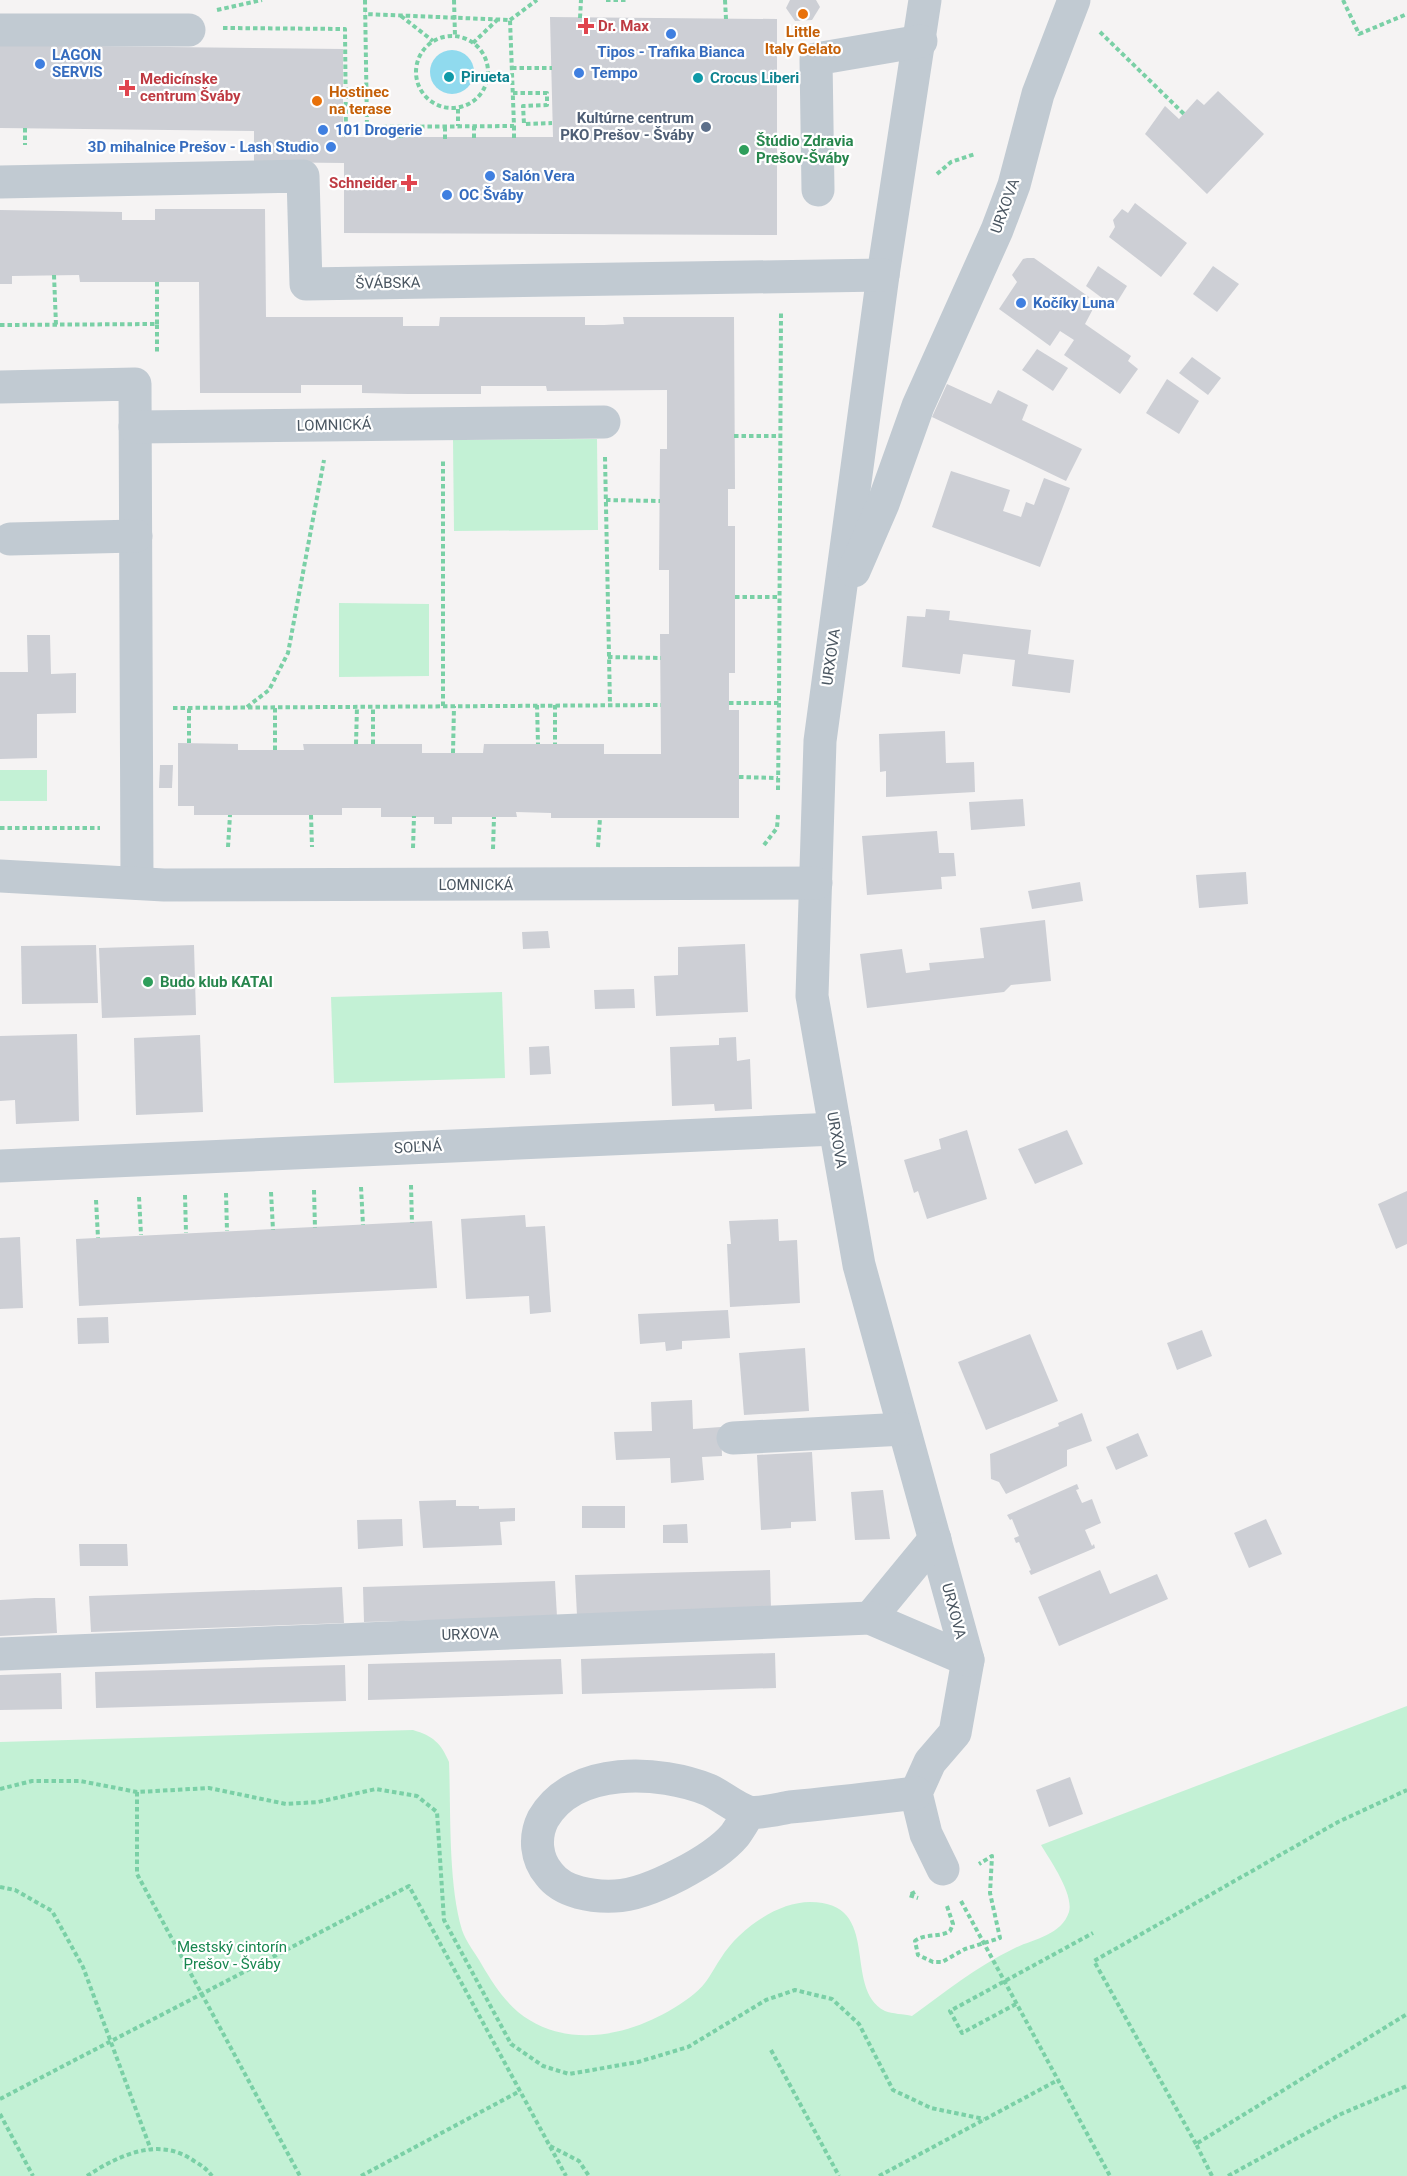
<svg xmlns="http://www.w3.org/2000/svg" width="1407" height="2176" font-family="Roboto,sans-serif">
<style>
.green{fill:#c3f1d5}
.water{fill:#90daee}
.building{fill:#cdcfd5}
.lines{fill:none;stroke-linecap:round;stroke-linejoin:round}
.path{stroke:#7ad0a6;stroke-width:4;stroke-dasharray:4.5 3;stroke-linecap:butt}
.minor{stroke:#c1cad2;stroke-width:33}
.food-dot{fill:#e8710a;stroke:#fff;stroke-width:2}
.health-dot{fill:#e0444e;stroke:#fff;stroke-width:2}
.shop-dot{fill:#3f7fe0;stroke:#fff;stroke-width:2}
.culture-dot{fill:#0f9aa8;stroke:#fff;stroke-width:2}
.service-dot{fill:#5c6f8a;stroke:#fff;stroke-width:2}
.leisure-dot{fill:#2e9e5b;stroke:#fff;stroke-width:2}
.labels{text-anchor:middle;stroke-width:4.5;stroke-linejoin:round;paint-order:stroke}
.health-label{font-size:15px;font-weight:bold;fill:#be3a42;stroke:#fff;text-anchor:start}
.food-label{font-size:15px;font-weight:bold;fill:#c56008;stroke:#fff}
.shop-label{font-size:15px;font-weight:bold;fill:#366cbe;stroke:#fff;text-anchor:start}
.culture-label{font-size:15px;font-weight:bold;fill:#0d838f;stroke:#fff;text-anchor:start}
.service-label{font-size:15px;font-weight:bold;fill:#4e5e75;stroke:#fff;text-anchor:end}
.leisure-label{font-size:15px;font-weight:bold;fill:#27864d;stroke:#fff;text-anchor:start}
.street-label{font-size:15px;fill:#4a5661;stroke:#fff}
.park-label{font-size:15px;fill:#17864f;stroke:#fff}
</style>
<rect width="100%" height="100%" fill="#f5f3f3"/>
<g class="green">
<polygon points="597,439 598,530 454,531 453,440"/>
<polygon points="339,603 429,604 429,676 339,677"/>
<rect x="0" y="770" width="47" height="31"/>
<polygon points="502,992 505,1078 334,1083 331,997"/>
<path d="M 1407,1706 L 1407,2176 L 0,2176 L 0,1742 L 413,1730 C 433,1736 441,1743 449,1762 C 451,1812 448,1883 462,1930 C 466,1942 476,1954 482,1965 C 492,1982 503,1999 518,2012 C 571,2055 646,2032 694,1994 C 707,1984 712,1971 721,1958 C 738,1930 777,1902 810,1902 C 884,1902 841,1988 885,2011 C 892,2014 904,2014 912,2016 C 945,1992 976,1967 1013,1949 C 1032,1939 1061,1936 1069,1912 C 1074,1894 1050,1860 1041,1845 Z"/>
</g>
<circle class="water" cx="452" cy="72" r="22"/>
<g class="building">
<polygon points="790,0 816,0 820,7 812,20 795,21 786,8"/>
<polygon points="550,17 777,19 777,235 344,233 344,163 254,162 254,131 0,128 0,45 254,48 343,49 343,137 553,137"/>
<polygon points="1218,91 1264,134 1207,194 1145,134 1165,106 1179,119 1197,99 1204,105"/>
<polygon points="1135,203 1187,243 1161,277 1109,237 1115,227 1113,220 1122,209 1128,213"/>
<polygon points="155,209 265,209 266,317 403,317 403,326 439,326 440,317 585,317 585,325 604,325 624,324 623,317 734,317 735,489 728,489 728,526 735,526 735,673 729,673 729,710 739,710 739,818 551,818 551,813 516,812 517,817 452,817 452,824 434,824 434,817 381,817 381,808 342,808 342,815 194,815 194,806 178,806 178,743 238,744 238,750 304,750 303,744 422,744 422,753 483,753 484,744 604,744 604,754 661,754 660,634 669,634 669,570 659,570 660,449 667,449 667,390 547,391 546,386 481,386 481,394 408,394 362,393 362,385 301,385 301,393 200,393 199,282 80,282 79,275 12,276 12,284 0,284 0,210 122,212 122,220 155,220"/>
<polygon points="1027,258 1034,258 1089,297 1086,302 1094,307 1085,324 1131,356 1128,361 1138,369 1120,394 1064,355 1074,340 1060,331 1050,346 999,309 1017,282 1012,275 1023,259"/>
<polygon points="1098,266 1127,286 1114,307 1086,286"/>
<polygon points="1213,266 1239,284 1217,312 1193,294"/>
<polygon points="1037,349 1068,368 1053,391 1022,370"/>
<polygon points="1192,357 1221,378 1208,395 1179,373"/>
<polygon points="1167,379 1199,401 1179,434 1146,413"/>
<polygon points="947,384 991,404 998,390 1028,405 1022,420 1082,449 1066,481 932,417"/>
<polygon points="951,471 1010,490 1003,511 1021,517 1026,502 1034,505 1044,478 1070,488 1040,567 932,527"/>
<polygon points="926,609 950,611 949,620 1031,630 1028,654 1074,660 1070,693 1012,686 1015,660 963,654 960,674 902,667 907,616 925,617"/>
<polygon points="27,635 50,635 51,674 76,673 76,713 37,714 37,758 0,759 0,672 28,672"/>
<polygon points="945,731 946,763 974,762 975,792 886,797 886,771 880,772 879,734"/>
<polygon points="160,765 173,765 172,788 159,788"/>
<polygon points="1023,799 1025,826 971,830 969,802"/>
<polygon points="937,831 939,853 954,853 956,876 941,877 942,889 867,895 862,836"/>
<polygon points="1246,872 1248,904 1199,908 1196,875"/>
<polygon points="1080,882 1083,901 1032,909 1028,891"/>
<polygon points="1045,920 1051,981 1011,985 1004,992 867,1008 860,954 902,949 906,973 930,970 929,963 984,958 980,928"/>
<polygon points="548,931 550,948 523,949 522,932"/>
<polygon points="745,944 748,1012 656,1016 654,976 678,975 678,947"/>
<polygon points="96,945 98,1003 22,1004 21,946"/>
<polygon points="194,945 196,1015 102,1018 99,948"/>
<polygon points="634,989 635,1008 595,1009 594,990"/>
<polygon points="77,1034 79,1121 16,1124 15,1100 0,1101 0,1036"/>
<polygon points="200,1035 203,1112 136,1115 134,1038"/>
<polygon points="736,1037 737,1061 750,1059 752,1109 715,1111 714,1104 672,1106 670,1047 719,1045 719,1038"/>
<polygon points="549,1046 551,1074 530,1075 529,1047"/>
<polygon points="967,1130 987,1199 927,1219 918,1191 914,1193 904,1160 941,1149 939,1139"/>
<polygon points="1067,1130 1083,1164 1035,1184 1018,1149"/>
<polygon points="1407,1191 1407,1244 1396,1249 1378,1204"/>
<polygon points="525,1215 526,1227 545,1226 551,1312 530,1314 529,1296 466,1299 461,1219"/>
<polygon points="778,1219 779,1241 797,1240 800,1303 730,1307 727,1244 731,1244 729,1221"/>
<polygon points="432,1221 437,1288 79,1306 76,1239"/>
<polygon points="20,1237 23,1308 0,1309 0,1238"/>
<polygon points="728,1310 730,1338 682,1341 682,1349 666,1351 665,1342 640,1344 638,1314"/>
<polygon points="108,1317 109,1343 78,1344 77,1318"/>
<polygon points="1202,1330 1212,1356 1177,1370 1167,1343"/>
<polygon points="1030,1334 1058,1401 986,1430 958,1362"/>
<polygon points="805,1348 809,1411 744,1415 739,1353"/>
<polygon points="692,1400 693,1429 721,1427 722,1456 702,1457 704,1480 671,1483 670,1458 616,1460 614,1432 652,1431 651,1402"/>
<polygon points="1082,1413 1092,1441 1067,1450 1067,1466 1006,1494 999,1482 991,1479 990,1454 1059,1426 1058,1423"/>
<polygon points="1138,1433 1148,1456 1116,1470 1106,1447"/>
<polygon points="812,1452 816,1521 791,1522 791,1528 761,1530 757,1455"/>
<polygon points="1077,1484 1079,1489 1076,1490 1082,1503 1092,1499 1101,1523 1085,1530 1092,1546 1094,1544 1095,1548 1031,1575 1029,1571 1031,1570 1019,1542 1016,1543 1014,1538 1019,1536 1012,1519 1010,1520 1007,1515"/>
<polygon points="883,1490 890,1539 855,1540 851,1492"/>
<polygon points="456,1500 456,1506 479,1506 479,1509 515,1508 515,1521 500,1522 502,1545 423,1548 419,1501"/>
<rect x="582" y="1506" width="43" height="22"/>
<polygon points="402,1519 403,1546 358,1549 357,1520"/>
<polygon points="1266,1519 1282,1554 1249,1568 1234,1533"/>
<polygon points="687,1524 688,1543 663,1543 663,1525"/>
<polygon points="79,1544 127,1544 128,1566 80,1566"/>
<polygon points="770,1570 771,1610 577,1616 575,1575"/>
<polygon points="1100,1570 1110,1594 1157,1574 1168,1599 1059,1646 1038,1597"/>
<polygon points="555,1581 557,1617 364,1622 363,1587"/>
<polygon points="342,1587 344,1623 91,1632 89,1596"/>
<polygon points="35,1598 55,1598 57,1633 0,1636 0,1600"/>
<polygon points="775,1653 776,1688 582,1694 581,1659"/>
<polygon points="561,1659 563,1694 368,1700 368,1664"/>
<polygon points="345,1665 346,1701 96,1708 95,1672"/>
<polygon points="61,1673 62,1709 0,1710 0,1675"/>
<polygon points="1070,1777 1083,1814 1049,1827 1036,1790"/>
</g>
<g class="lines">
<g class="path">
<polyline points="365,0 367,127 514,126 510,20 365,14"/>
<polyline points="454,0 455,36"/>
<polyline points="606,0 627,0"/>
<polyline points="725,0 726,19"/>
<polyline points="1343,0 1359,34 1407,14"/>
<polyline points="217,10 262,0"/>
<polyline points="401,16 433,41"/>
<polyline points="580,18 581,0"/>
<polyline points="510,20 537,0"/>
<polyline points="223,28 345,29 346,137"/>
<polyline points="1100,32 1184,114"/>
<circle cx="452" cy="72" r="36"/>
<polyline points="473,43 497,20"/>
<polyline points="512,68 552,68"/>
<polyline points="513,93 547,93 547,105 523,106 524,124 552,123"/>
<polyline points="458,109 458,126"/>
<polyline points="474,126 474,138"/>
<polyline points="25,128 25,145"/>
<polyline points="401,138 401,126"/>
<polyline points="514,138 514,126"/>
<polyline points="445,139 445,126"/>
<polyline points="937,174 951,162 975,154"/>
<polyline points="54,275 56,325"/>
<polyline points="157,282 157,324"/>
<polyline points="0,325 157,324 157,354"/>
<polyline points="734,436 782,436"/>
<polyline points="605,457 610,705"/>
<polyline points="606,500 660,501"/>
<polyline points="735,597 780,597"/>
<polyline points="608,657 661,658"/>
<polyline points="729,703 779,703 781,313"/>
<polyline points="537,705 538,744"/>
<polyline points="555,705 555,744"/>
<polyline points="443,706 443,461"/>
<polyline points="247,707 269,690 288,653 324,460"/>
<polyline points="173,708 661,705"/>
<polyline points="189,743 189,708"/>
<polyline points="356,744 357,707"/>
<polyline points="373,744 373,707"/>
<polyline points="275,750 275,707"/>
<polyline points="453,753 454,706"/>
<polyline points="739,777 778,778"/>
<polyline points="778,790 779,703"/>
<polyline points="311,815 312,847"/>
<polyline points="0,828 100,828"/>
<polyline points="764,845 777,828 778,815"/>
<polyline points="228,847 230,815"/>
<polyline points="598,847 600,818"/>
<polyline points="413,848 414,816"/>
<polyline points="493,849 494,817"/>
<polyline points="411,1185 412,1223"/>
<polyline points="361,1187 363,1225"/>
<polyline points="314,1190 315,1228"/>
<polyline points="271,1192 273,1230"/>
<polyline points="226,1193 227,1231"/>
<polyline points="185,1195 186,1233"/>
<polyline points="139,1197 141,1235"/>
<polyline points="96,1200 98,1238"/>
<polyline points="0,1789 32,1781 80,1781 137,1792 209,1788 286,1804 318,1802 376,1789 417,1796 437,1812 444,1920 511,2044 543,2066 569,2074 638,2062 688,2047 766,2000 795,1990 832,1999 859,2024 893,2090 931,2108 984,2119"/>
<polyline points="137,1792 137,1874 300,2176"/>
<polyline points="0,1887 15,1890 52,1911 83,1967 151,2150"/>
<polyline points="915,1892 909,1895 918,1898"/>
<polyline points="961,1901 1110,2176"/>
<path d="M 947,1906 L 953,1924 L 950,1931 C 939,1938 925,1933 915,1941 L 918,1955 L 933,1962 L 942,1962 L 965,1949 L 1000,1938 L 990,1893 L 992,1856 L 979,1864"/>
<polyline points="1016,2004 962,2033 950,2011 1093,1933"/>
<polyline points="771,2050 839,2176"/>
<polyline points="0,2099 409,1886 566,2176"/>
<polyline points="0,2114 33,2176"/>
<polyline points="1196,2144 1094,1961 1338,1822 1407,1790"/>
<polyline points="550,2146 579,2161 589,2176"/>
<path d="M 87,2176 C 119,2155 159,2136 194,2161 C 201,2165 207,2169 212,2176"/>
<polyline points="361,2176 520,2091"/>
<polyline points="879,2176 1058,2080"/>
<polyline points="1212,2176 1196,2144 1407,2014"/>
<polyline points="1228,2176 1341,2114 1407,2086"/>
</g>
<g class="minor">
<polyline points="925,0 883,275 820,741 812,996 859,1265 968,1660 955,1733 930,1762 916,1793 926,1834 943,1869"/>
<polyline points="0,30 189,30"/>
<polyline points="0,182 303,176 306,284 883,275"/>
<polyline points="818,190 816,59 921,41"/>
<polyline points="0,387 135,384 137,883"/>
<polyline points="135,427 604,422"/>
<polyline points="10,539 136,536"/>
<polyline points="854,571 883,504 918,406 997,230 1014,185 1038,94 1074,0"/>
<polyline points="0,876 164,885 816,883"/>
<polyline points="0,1166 835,1129"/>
<polyline points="733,1438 904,1429"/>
<polyline points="870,1618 935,1539"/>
<polyline points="0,1654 870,1618 968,1660"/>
<path d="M 750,1812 C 745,1819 740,1828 735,1835 C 714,1860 648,1895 615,1896 C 593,1897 563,1893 549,1874 C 536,1859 534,1837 543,1819 C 574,1765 660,1770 709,1790 C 722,1796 735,1808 749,1812 C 760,1814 778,1809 790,1807 C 832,1803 874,1798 916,1793"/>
</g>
</g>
<g class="food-dot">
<circle cx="803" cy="14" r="6"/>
<circle cx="317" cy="101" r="6"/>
</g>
<g class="health-dot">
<path d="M583 17h6v6h6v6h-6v6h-6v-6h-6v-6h6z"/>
<path d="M124 79h6v6h6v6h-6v6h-6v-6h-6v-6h6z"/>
<path d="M406 174h6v6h6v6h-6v6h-6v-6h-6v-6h6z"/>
</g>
<g class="shop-dot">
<circle cx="671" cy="34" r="6"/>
<circle cx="40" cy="64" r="6"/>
<circle cx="579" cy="73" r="6"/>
<circle cx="323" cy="130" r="6"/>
<circle cx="331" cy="147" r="6"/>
<circle cx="490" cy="176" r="6"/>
<circle cx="447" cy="195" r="6"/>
<circle cx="1021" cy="303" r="6"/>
</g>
<g class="culture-dot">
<circle cx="449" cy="77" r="6"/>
<circle cx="698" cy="78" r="6"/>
</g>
<circle class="service-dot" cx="706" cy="127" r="6"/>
<g class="leisure-dot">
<circle cx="744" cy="150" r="6"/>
<circle cx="148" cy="982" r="6"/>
</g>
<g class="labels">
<g class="health-label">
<text x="598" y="31">Dr. Max</text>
<text x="140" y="84">Medicínske<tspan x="140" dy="17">centrum Šváby</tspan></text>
<text x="397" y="188" text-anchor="end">Schneider</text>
</g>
<g class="food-label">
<text x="803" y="37">Little<tspan x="803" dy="17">Italy Gelato</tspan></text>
<text x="329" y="97" text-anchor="start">Hostinec<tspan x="329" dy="17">na terase</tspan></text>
</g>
<g class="shop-label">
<text x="671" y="57" text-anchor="middle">Tipos - Trafika Bianca</text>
<text x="52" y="60">LAGON<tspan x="52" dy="17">SERVIS</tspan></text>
<text x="591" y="78">Tempo</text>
<text x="335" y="135">101 Drogerie</text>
<text x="319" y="152" text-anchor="end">3D mihalnice Prešov - Lash Studio</text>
<text x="502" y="181">Salón Vera</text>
<text x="459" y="200">OC Šváby</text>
<text x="1033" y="308">Kočíky Luna</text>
</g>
<g class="culture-label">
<text x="461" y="82">Pirueta</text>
<text x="710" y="83">Crocus Liberi</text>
</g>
<g class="service-label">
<text x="694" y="123">Kultúrne centrum<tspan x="694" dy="17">PKO Prešov - Šváby</tspan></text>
</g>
<g class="leisure-label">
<text x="756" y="146">Štúdio Zdravia<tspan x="756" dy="17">Prešov-Šváby</tspan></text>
<text x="160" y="987">Budo klub KATAI</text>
</g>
<g class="street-label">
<text transform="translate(1005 206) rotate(-70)" y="5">URXOVA</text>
<text transform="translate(388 283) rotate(-1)" y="5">ŠVÁBSKA</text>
<text transform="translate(334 425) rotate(-1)" y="5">LOMNICKÁ</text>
<text transform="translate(831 657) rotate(-82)" y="5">URXOVA</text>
<text x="476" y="890">LOMNICKÁ</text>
<text transform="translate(837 1140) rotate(80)" y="5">URXOVA</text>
<text transform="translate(418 1147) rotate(-3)" y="5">SOĽNÁ</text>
<text transform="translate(954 1611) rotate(75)" y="5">URXOVA</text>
<text transform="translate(470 1634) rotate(-2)" y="5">URXOVA</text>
</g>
<g class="park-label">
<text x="232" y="1952">Mestský cintorín<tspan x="232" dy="17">Prešov - Šváby</tspan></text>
</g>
</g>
</svg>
